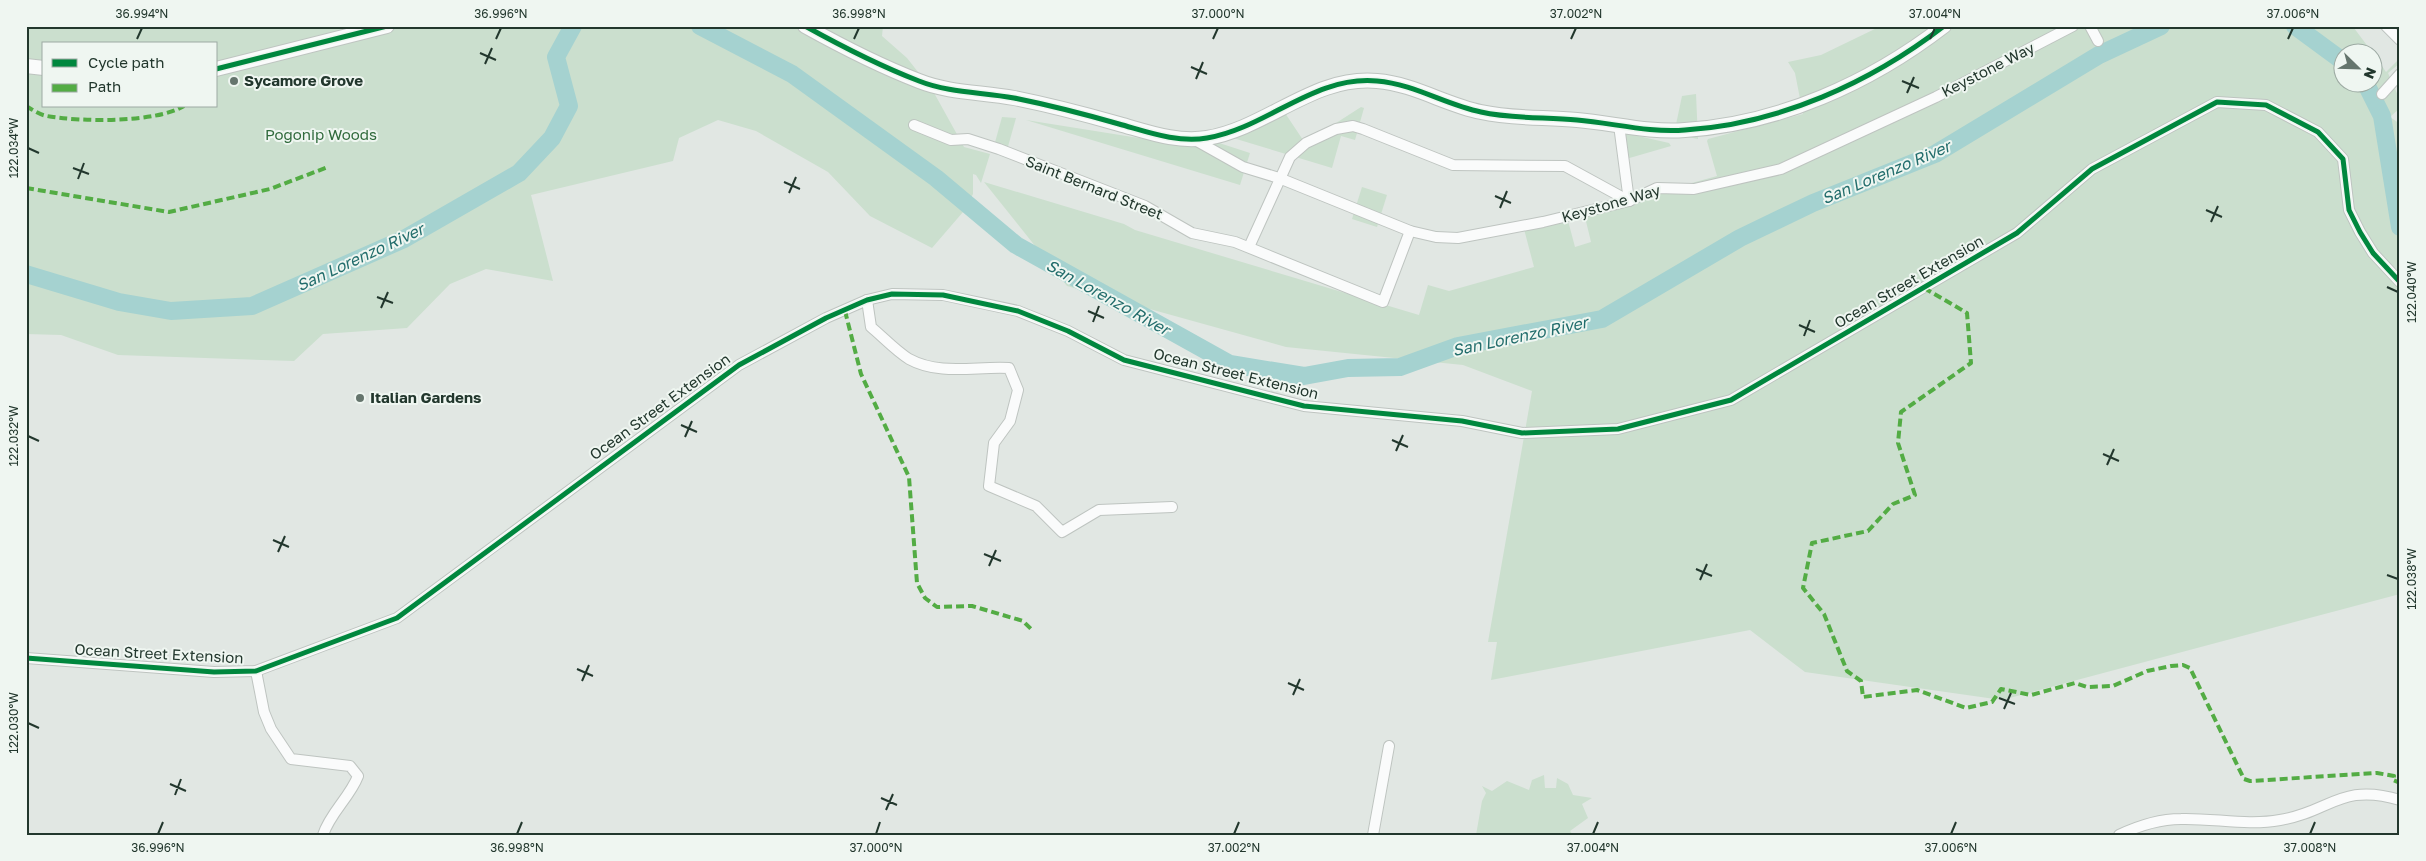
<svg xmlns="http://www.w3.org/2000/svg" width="2426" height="861" font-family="'Golos Text',sans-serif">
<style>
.green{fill:#cbdfce;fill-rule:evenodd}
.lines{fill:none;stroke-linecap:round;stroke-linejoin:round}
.river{stroke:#a5d2d0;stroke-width:18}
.minor-casing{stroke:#bec4c0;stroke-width:12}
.secondary-casing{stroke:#bec4c0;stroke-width:16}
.minor{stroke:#fafbfb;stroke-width:10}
.secondary{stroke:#fafbfb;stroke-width:14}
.quiet{stroke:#53ac44;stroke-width:4;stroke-dasharray:8 4;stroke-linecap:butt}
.cycleway-casing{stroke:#eff6f1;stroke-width:8}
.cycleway{stroke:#00873e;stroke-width:5}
.ticks{fill:none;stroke:#22372d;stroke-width:2}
.poi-dot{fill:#65756d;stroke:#eff6f1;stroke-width:2}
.labels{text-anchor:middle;stroke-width:4;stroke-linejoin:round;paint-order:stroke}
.street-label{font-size:15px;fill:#22372d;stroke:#eff6f1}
.poi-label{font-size:15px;font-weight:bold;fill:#22372d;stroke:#eff6f1;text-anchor:start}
.park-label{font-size:15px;fill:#306a3c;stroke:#eff6f1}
.water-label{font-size:16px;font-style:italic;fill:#226d6c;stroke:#eff6f1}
.neatline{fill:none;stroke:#22372d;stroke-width:2}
.ticks-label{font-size:12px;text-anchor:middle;fill:#22372d}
</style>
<rect width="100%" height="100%" fill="#e1e7e3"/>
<g class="green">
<path d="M 26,26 L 883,26 L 882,36 L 907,58 L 933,91 L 964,147 L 990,154 L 981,183 L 976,175 L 973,174 L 973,194 L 963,212 L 932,248 L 870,216 L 828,172 L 756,131 L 718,120 L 679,138 L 673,161 L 531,195 L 553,281 L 486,269 L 450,284 L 407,328 L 323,334 L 294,361 L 118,355 L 61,335 L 26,334 ZM 44,44 L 216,44 L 216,106 L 44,106 Z"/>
<polygon points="1881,26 2356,26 2354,28 2372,52 2344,52 2344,82 2374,82 2374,54 2386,72 2400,58 2400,63 2388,73 2400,100 2400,108 2390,117 2400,124 2400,594 2002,700 1805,672 1750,630 1491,680 1497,642 1488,642 1532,391 1463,365 1286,347 1067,286 984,182 1124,224 1135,230 1419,315 1428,285 1449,291 1534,267 1524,229 1567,217 1575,247 1591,242 1584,213 1717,176 1707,141 1708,139 1803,114 1795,73 1788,62 1821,55"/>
<polygon points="1696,94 1698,139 1674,134 1682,96"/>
<polygon points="1361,107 1364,108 1355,140 1341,136 1332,168 1233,138 1285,113 1305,143"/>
<polygon points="1002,117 1016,118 1007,150 994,146"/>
<polygon points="1026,120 1164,142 1213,141 1250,153 1240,185"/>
<polygon points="1625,133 1669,143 1671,146 1626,159"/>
<polygon points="1362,187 1387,195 1377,227 1352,219"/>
<polygon points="1544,775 1545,788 1556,788 1557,778 1568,784 1573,795 1592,798 1582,804 1588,818 1570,831 1573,835 1476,835 1482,801 1486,793 1482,786 1492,791 1507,781 1529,790 1532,780"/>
</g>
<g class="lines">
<g class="river">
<polyline points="700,26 792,74 936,178 1016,245 1230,364 1304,376 1348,368 1400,367 1458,346 1602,319 1740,238 1813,203 1935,154 2099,55 2161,26"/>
<polyline points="2295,26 2344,62"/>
<polyline points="2365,82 2382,116 2400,227"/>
<polyline points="26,274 119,302 171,311 252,306 404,239 519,173 552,138 569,106 556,57 573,26"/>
</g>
<defs>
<g id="minor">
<polyline points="2090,26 2098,41"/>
<polyline points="2386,26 2400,40"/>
<polyline points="2382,94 2400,74"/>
<polyline points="914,125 951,140 968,139 999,149 1145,206 1192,233 1235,242 1383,302 1410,231"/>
<polyline points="1619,125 1629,201"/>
<polyline points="1195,140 1243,167 1279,178 1410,231 1436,237 1458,238 1543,222 1629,201 1657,188 1694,189 1781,169 1936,97 2073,26"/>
<polyline points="1249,247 1290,157 1306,143 1336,129 1353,126 1363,129 1453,165 1565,166 1629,201"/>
<path d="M 867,300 L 871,327 C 883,337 896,351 909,359 C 940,376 976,366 1009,368 L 1018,390 L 1010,421 L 994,443 L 989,486 L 1036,506 L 1062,532 L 1099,510 L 1172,507"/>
<polyline points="26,658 214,672 256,671 397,618 739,365 826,318 867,300 892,294 943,295 1018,311 1068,331 1124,360 1304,406 1462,421 1522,433 1618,429 1731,400 2017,233 2092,169 2217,102 2266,105 2318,132 2343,159 2349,210 2360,232 2373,253 2400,282"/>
<path d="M 256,671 L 264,712 L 271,729 L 291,759 L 350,766 L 358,776 C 350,797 330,813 323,835"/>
<polyline points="1373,835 1389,746"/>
<path d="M 2119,835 C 2138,826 2160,819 2181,819 C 2214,818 2247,826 2280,820 C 2330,812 2341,782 2400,800"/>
</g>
<g id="secondary">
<path d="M 805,26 C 841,46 880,66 919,81 C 949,93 982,92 1014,98 C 1049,105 1084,114 1119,124 C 1148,132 1177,143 1207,138 C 1267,128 1314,75 1377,81 C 1414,84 1446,105 1481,112 C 1512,119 1545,117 1577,120 C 1613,123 1649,133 1685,130 C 1779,124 1870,83 1944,26"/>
<polyline points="26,66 44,68"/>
<polyline points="216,69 387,26"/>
</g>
</defs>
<use href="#minor" class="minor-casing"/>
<use href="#secondary" class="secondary-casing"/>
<use href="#minor" class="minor"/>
<use href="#secondary" class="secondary"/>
<g class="quiet">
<path d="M 26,106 C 33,110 40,115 47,116 C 80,122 156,123 184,106"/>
<polyline points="26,188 169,212 270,189 328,167"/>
<polyline points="1924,288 1967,313 1971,363 1901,412 1898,443 1915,495 1893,504 1868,531 1812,543 1803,588 1824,614 1847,671 1861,681 1863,697 1917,690 1966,708 1992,702 2001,689 2031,695 2075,683 2087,687 2113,686 2147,671 2171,666 2183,665 2190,668 2244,779 2250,781 2377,773 2394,776 2393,780 2400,783"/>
<polyline points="845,311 861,374 909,477 917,583 925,598 937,607 972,606 1023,621 1033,631"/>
</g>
<defs>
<g id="cycleway">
<path d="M 805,26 C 841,46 880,66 919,81 C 949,93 982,92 1014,98 C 1049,105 1084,114 1119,124 C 1148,132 1177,143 1207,138 C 1267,128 1314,75 1377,81 C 1414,84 1446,105 1481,112 C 1512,119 1545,117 1577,120 C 1613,123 1649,133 1685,130 C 1779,124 1870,83 1944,26"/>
<polyline points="216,69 387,26"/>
<polyline points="26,658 214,672 256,671 397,618 739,365 826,318 867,300 892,294 943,295 1018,311 1068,331 1124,360 1304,406 1462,421 1522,433 1618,429 1731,400 2017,233 2092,169 2217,102 2266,105 2318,132 2343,159 2349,210 2360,232 2373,253 2400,282"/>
</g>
</defs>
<use href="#cycleway" class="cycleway-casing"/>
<use href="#cycleway" class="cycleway"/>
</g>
<path class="ticks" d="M 137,39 L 142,28M 496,39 L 501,28M 854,39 L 859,28M 1213,39 L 1218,28M 1571,39 L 1576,28M 1930,39 L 1935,28M 2288,39 L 2293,28M 480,53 L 496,60M 485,64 L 492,48M 1191,67 L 1207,74M 1196,79 L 1203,62M 1902,81 L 1919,88M 1907,93 L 1914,77M 28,148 L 39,153M 73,168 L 89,174M 78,179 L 84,163M 784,182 L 800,189M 789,193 L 796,177M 1495,196 L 1511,203M 1500,208 L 1507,191M 2206,210 L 2222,217M 2211,222 L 2218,206M 2387,287 L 2398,292M 377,297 L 393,303M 381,308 L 388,292M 1088,311 L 1104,318M 1093,322 L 1099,306M 1799,325 L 1815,332M 1804,336 L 1810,320M 681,425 L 697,432M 28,436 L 39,441M 685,437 L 692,421M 1392,440 L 1408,447M 1396,451 L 1403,435M 2103,454 L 2119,461M 2107,465 L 2114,449M 273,540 L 289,547M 278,552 L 285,536M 984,554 L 1001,561M 989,566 L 996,550M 1696,569 L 1712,576M 2387,575 L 2398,579M 1700,580 L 1707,564M 577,669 L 593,676M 582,681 L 589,665M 1288,683 L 1304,690M 1293,695 L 1300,679M 1999,698 L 2015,704M 2004,709 L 2011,693M 28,723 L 39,728M 170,784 L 186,791M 175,795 L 181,779M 881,798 L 897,805M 886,810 L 893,794M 158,834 L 163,822M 517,834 L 522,822M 876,834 L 880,822M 1234,834 L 1239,822M 1593,834 L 1598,822M 1951,834 L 1956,822M 2310,834 L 2315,822"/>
<g class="poi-dot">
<circle cx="234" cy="81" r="5"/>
<circle cx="360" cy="398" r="5"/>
</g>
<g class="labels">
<g class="street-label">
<text transform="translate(1988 70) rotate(-27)" y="5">Keystone Way</text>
<text transform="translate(1094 188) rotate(22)" y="5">Saint Bernard Street</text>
<text transform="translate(1611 204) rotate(-16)" y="5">Keystone Way</text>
<text transform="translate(1909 282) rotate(-30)" y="5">Ocean Street Extension</text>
<text transform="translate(1236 374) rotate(14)" y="5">Ocean Street Extension</text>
<text transform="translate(660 407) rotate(-36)" y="5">Ocean Street Extension</text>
<text transform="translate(159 654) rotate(3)" y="5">Ocean Street Extension</text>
</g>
<g class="poi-label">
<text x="244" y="86">Sycamore Grove</text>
<text x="370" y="403">Italian Gardens</text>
</g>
<g class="park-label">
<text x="321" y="140">Pogonip Woods</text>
</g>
<g class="water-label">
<text transform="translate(1886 172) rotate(-23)" y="6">San Lorenzo River</text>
<text transform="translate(360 257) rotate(-25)" y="6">San Lorenzo River</text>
<text transform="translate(1108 297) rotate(29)" y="6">San Lorenzo River</text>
<text transform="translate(1520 336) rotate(-12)" y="6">San Lorenzo River</text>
</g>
</g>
<rect width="2426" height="861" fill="none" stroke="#eff6f1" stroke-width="55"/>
<rect x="42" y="42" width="175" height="65" fill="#eff6f1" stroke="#9daaa3"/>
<rect x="52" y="59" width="25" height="8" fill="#00873e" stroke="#9daaa3"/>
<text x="88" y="68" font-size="15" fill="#22372d">Cycle path</text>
<rect x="52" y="84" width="25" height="8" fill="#53ac44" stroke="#9daaa3"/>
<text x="88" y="92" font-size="15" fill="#22372d">Path</text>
<g transform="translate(2358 68) rotate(113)"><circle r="24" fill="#eff6f1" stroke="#9daaa3"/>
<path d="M0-4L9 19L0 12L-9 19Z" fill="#65756d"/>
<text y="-8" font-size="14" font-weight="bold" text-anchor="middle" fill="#22372d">N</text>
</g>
<rect x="28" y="28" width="2370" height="806" class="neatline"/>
<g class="ticks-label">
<text x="142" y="18">36.994°N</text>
<text x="501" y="18">36.996°N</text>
<text x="859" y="18">36.998°N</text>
<text x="1218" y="18">37.000°N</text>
<text x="1576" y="18">37.002°N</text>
<text x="1935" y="18">37.004°N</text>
<text x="2293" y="18">37.006°N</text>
<text transform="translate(14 148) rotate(-90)" y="4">122.034°W</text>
<text transform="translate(2412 292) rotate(-90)" y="4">122.040°W</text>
<text transform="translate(14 436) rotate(-90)" y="4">122.032°W</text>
<text transform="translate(2412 579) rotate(-90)" y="4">122.038°W</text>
<text transform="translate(14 723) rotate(-90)" y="4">122.030°W</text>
<text x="158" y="852">36.996°N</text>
<text x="517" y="852">36.998°N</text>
<text x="876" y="852">37.000°N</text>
<text x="1234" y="852">37.002°N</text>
<text x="1593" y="852">37.004°N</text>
<text x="1951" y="852">37.006°N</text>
<text x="2310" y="852">37.008°N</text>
</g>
</svg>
